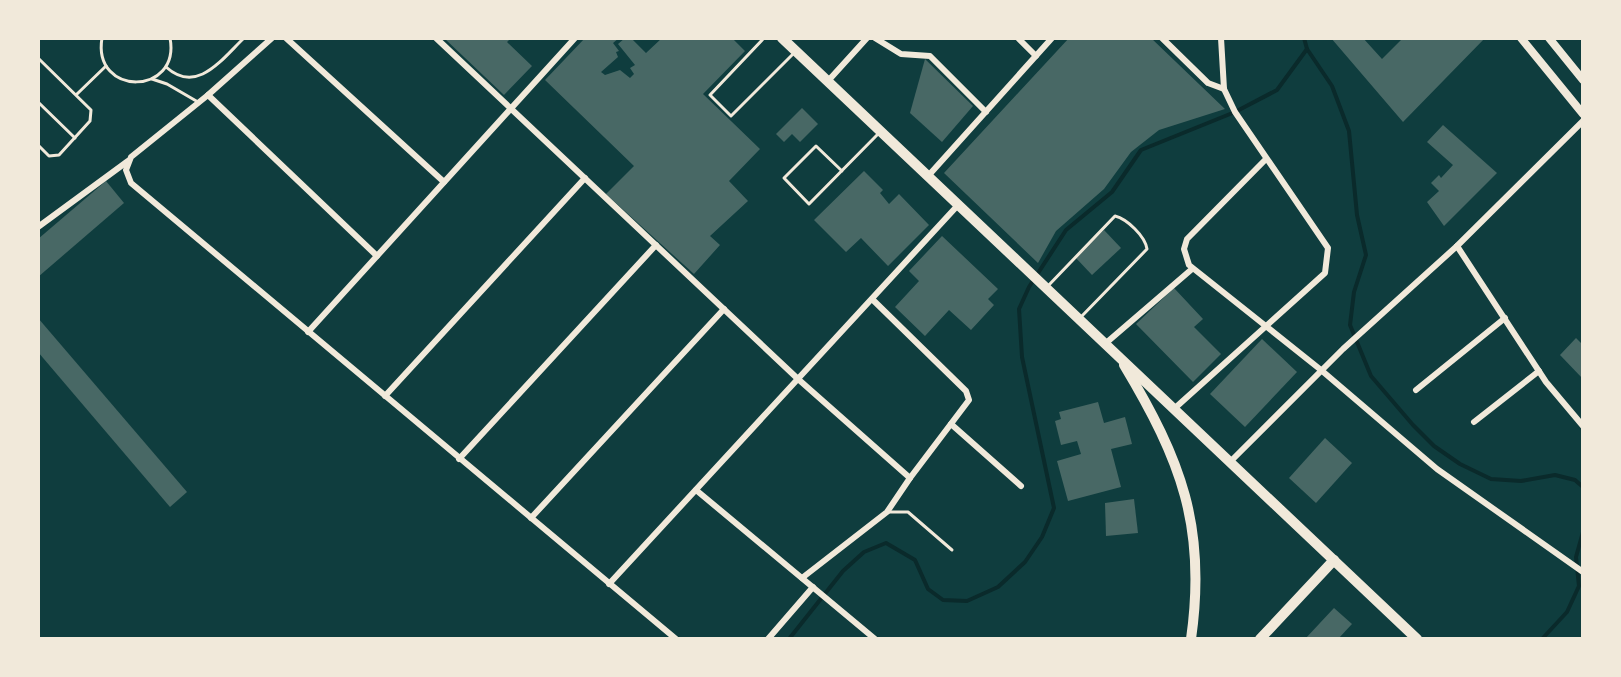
<svg xmlns="http://www.w3.org/2000/svg" width="1621" height="677" font-family="Montserrat,sans-serif">
<style>
.lines{fill:none;stroke-linecap:round;stroke-linejoin:round}
.stream{stroke:#0a2a2b;stroke-width:4}
.building{fill:#486865}
.service{stroke:#f1e9da;stroke-width:3}
.minor{stroke:#f1e9da;stroke-width:6}
.secondary{stroke:#f1e9da;stroke-width:8}
.trunk{stroke:#f1e9da;stroke-width:10}
</style>
<rect width="100%" height="100%" fill="#0f3d3e"/>
<g class="lines">
<g class="stream">
<polyline points="1304,38 1307,49 1332,86 1349,131 1357,215 1366,255 1354,292 1350,325 1371,376 1413,425 1434,446 1460,464 1491,479 1521,481 1555,475 1575,480 1583,487"/>
<polyline points="789,639 843,571 864,552 886,543 915,560 928,589 943,600 967,601 998,587 1025,562 1042,537 1054,508 1022,357 1019,309 1029,287 1066,230 1112,192 1141,150 1235,112 1277,90 1307,49"/>
<polyline points="1542,639 1567,612 1579,586 1576,557 1583,532"/>
</g>
</g>
<g class="building">
<polygon points="444,38 511,38 507,42 532,66 504,95"/>
<polygon points="585,38 619,38 613,43 619,51 616,52 618,57 601,72 605,75 620,70 630,78 634,74 630,68 635,65 618,44 625,38 631,38 646,53 662,38 732,38 745,51 703,94 760,149 729,181 748,201 710,236 720,245 694,274 606,194 634,166 545,80"/>
<polygon points="1069,38 1151,38 1225,109 1159,130 1131,152 1104,189 1056,231 1038,263 944,173"/>
<polygon points="1331,38 1363,38 1382,59 1403,38 1485,38 1403,122"/>
<polygon points="925,59 973,106 942,142 910,113"/>
<polygon points="802,108 818,124 800,142 792,134 784,142 776,134"/>
<polygon points="1443,125 1497,173 1444,226 1427,202 1439,191 1431,183 1439,175 1441,178 1453,165 1427,142"/>
<polygon points="864,171 883,190 880,193 889,204 899,194 929,225 888,266 861,238 846,252 814,220"/>
<polygon points="106,181 124,203 38,277 38,239"/>
<polygon points="1104,230 1121,248 1092,275 1075,257"/>
<polygon points="942,236 998,289 988,299 994,305 971,330 949,310 925,336 895,307 919,281 909,271"/>
<polygon points="1174,288 1203,319 1194,327 1221,354 1193,382 1136,324"/>
<polygon points="38,318 187,492 170,507 38,352"/>
<polygon points="1576,338 1583,345 1583,379 1560,355"/>
<polygon points="1262,339 1297,372 1245,427 1210,394"/>
<polygon points="1098,402 1104,423 1125,417 1132,444 1111,449 1121,487 1068,501 1057,461 1081,454 1077,441 1061,445 1055,421 1061,419 1059,412"/>
<polygon points="1325,438 1352,463 1316,503 1289,478"/>
<polygon points="1134,499 1138,533 1106,536 1105,503"/>
<polygon points="1334,608 1352,624 1338,639 1305,639"/>
</g>
<g class="lines">
<g class="service">
<path d="M 102,38 C 92,97 181,96 170,38"/>
<polyline points="764,38 710,95 731,116 793,54"/>
<polyline points="38,58 91,110 90,121 59,155 49,156 38,145"/>
<path d="M 166,67 C 197,95 222,59 244,38"/>
<polyline points="152,79 167,84 198,102"/>
<polyline points="77,94 106,66"/>
<polyline points="38,102 75,138"/>
<polyline points="842,171 816,146 784,178 809,204 879,133"/>
<path d="M 1047,287 L 1115,216 C 1127,219 1145,236 1147,249 L 1080,318"/>
<polyline points="887,512 908,512 952,550"/>
</g>
<g class="minor">
<polyline points="272,38 208,95 131,157 126,170 131,183 676,639"/>
<polyline points="286,38 444,182"/>
<polyline points="436,38 798,379 910,478"/>
<polyline points="875,38 901,54 930,56 986,112"/>
<polyline points="1018,38 1036,56"/>
<polyline points="1162,38 1208,83 1224,89"/>
<polyline points="828,81 867,38"/>
<polyline points="208,95 377,256"/>
<polyline points="1266,159 1187,239 1184,249 1189,265 1321,370 1437,469 1583,572"/>
<polyline points="929,175 1052,38"/>
<polyline points="38,227 128,161"/>
<polyline points="1457,246 1546,382 1583,426"/>
<polyline points="308,332 575,38"/>
<polyline points="1106,343 1192,269"/>
<polyline points="1416,390 1505,318"/>
<polyline points="385,396 585,178"/>
<polyline points="1175,408 1325,273 1328,248 1235,112 1224,89 1221,38"/>
<polyline points="1474,422 1539,371"/>
<polyline points="951,424 1021,486"/>
<polyline points="459,459 656,245"/>
<polyline points="1231,461 1343,349 1457,246 1583,121"/>
<polyline points="696,490 875,639"/>
<polyline points="531,518 724,309"/>
<polyline points="802,578 887,512 910,478 969,400 966,391 872,299"/>
<polyline points="609,584 959,204"/>
<polyline points="768,639 813,587"/>
</g>
<g class="secondary">
<polyline points="1521,38 1583,114"/>
<polyline points="1549,38 1583,80"/>
</g>
<g class="trunk">
<polyline points="782,38 1417,639"/>
<path d="M 1124,365 C 1181,460 1207,527 1191,639"/>
<polyline points="1260,639 1334,560"/>
</g>
</g>
<rect width="1621" height="677" fill="none" stroke="#f1e9da" stroke-width="80"/>
</svg>
